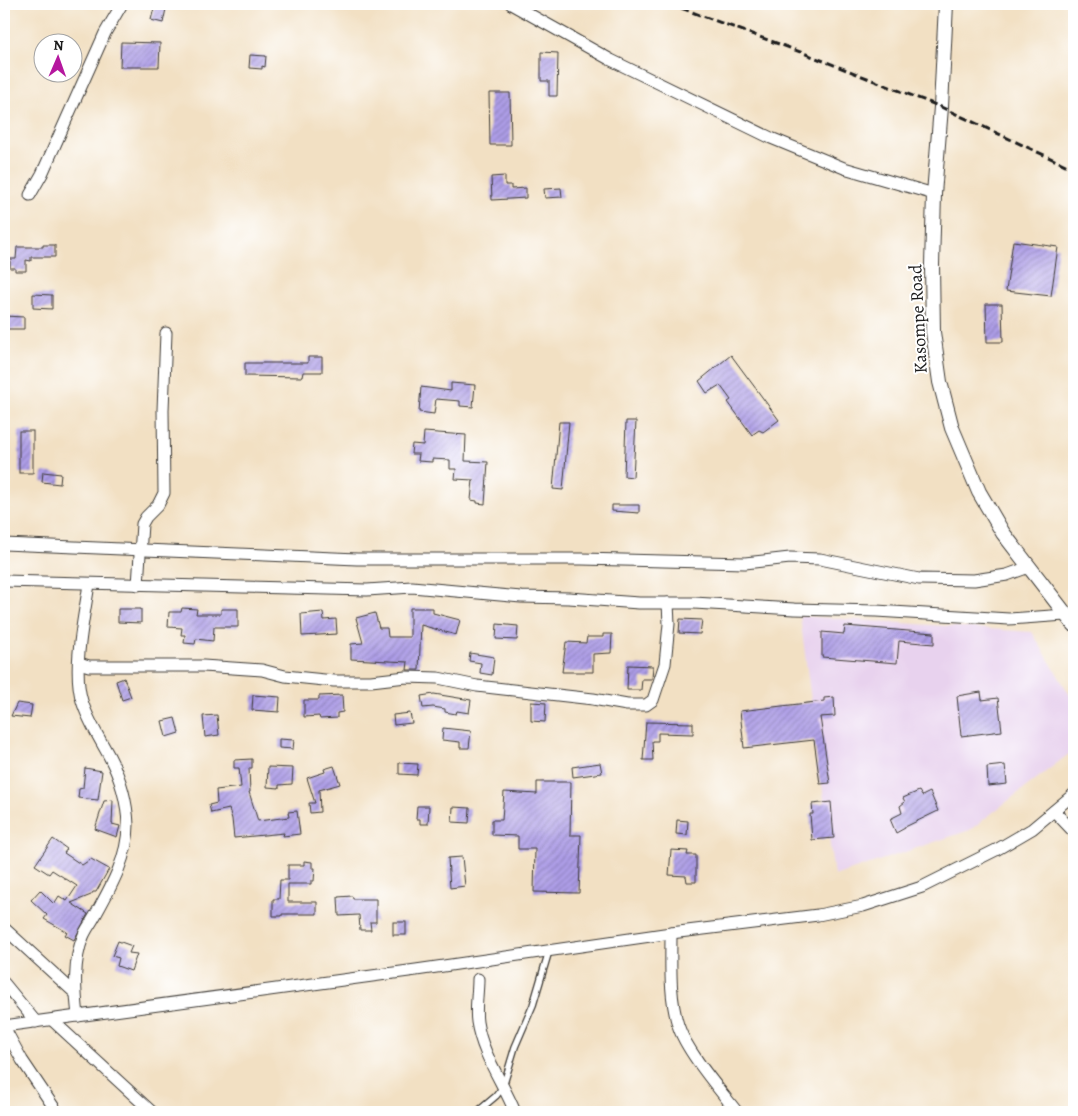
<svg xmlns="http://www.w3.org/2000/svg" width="1078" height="1116" font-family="Alegreya,serif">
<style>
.built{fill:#e8d2ee}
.building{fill:url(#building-hatch)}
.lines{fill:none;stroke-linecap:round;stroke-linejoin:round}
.service-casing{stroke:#3c3935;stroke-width:8}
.minor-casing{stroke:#3c3935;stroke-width:13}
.tertiary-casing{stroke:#3c3935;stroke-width:16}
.service{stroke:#fff;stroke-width:5.5}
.minor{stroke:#fff;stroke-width:11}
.tertiary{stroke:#fff;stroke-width:14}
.rail{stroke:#1c1c1c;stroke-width:3;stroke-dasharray:8 4;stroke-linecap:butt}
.labels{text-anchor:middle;stroke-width:4;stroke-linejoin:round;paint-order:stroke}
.street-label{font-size:18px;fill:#1c1c1c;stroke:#fff}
</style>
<defs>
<pattern id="building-hatch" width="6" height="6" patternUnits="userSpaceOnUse" patternTransform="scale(1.25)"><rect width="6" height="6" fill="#ad9de7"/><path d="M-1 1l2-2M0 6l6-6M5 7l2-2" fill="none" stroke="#8c7fba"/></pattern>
</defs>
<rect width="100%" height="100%" fill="#fff"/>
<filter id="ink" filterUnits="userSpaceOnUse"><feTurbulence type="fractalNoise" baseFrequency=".02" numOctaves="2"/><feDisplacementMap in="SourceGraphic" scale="10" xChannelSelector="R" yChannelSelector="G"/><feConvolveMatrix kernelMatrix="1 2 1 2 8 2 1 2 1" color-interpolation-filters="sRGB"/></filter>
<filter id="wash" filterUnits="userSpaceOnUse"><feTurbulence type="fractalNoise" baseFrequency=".0096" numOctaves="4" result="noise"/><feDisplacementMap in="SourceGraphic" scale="20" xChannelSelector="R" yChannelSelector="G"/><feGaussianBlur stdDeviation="1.12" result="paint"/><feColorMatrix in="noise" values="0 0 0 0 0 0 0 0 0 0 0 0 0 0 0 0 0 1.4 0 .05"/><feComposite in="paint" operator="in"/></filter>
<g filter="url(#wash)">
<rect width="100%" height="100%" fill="#f2e0c3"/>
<polygon class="built" points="800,616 1032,632 1074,702 1074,750 970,830 834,876"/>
<g id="blocks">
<g class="building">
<polygon points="155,4 167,4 163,23 151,20"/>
<polygon points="121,42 160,43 159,67 120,67"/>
<polygon points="541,52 558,53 557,96 549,96 549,81 541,81"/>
<polygon points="250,55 266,56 265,67 262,66 262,69 249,68"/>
<polygon points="489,93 510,93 511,145 490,145"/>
<polygon points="505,176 505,185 511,185 511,189 526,188 526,198 492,200 491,177"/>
<polygon points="561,188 562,197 545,198 544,189"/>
<polygon points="1013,241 1058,247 1051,296 1006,291"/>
<polygon points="43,245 55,245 55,257 31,257 31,261 26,260 26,271 15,271 15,268 10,268 10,259 16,259 17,247 43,247"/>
<polygon points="33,294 52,295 52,309 33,308"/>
<polygon points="986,304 1002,304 1003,342 987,342"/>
<polygon points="4,316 24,317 24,329 4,329"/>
<polygon points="731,355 779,420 763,432 759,430 752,435 728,402 731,400 720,385 707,393 699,381"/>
<polygon points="308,357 322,357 322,372 303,372 302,377 245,376 245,363 308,363"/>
<polygon points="451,383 475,385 473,407 460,406 460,401 436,399 434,414 419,412 421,387 451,391"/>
<polygon points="626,421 636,421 633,477 624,476"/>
<polygon points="559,422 569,422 563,490 553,489"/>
<rect x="19" y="431" width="14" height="42"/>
<polygon points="424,432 466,435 465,461 488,462 485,504 477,503 477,501 471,500 473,480 455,479 456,469 450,469 450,460 432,459 432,462 418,461 419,454 411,454 412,444 423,445"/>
<polygon points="43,472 61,474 60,484 42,482"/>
<polygon points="612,505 639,505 639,513 612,511"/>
<polygon points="182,608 197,609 196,614 221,614 221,609 238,609 238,627 214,627 213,641 196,639 195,644 184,643 185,635 181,635 182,628 168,627 169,612 181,612"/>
<polygon points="410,608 433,608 433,613 460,620 456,635 421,625 419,670 407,670 408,662 351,659 351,644 363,643 356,618 375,613 379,628 387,628 388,637 410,637"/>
<polygon points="118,609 141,609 141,623 118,622"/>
<polygon points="323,612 324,620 336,619 337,634 302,636 301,614"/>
<polygon points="680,619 702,620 700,634 679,633"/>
<polygon points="497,624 518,626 517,640 496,639"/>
<polygon points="845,626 934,633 934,644 899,641 897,663 822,657 822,632 844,634"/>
<polygon points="603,634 612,634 611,653 593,654 593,672 562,672 566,642 586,643 587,637 603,637"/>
<polygon points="470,653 494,657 492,675 480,673 481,663 469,661"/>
<polygon points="628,665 653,666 652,679 642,679 641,690 627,690"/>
<polygon points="124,678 131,697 122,700 116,681"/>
<polygon points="981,692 982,700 998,698 1002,731 961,736 957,696"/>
<polygon points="434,694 471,700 469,713 457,711 456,714 445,712 445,709 433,707 423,708 421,696"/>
<polygon points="253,695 280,697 279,712 252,710"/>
<polygon points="342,695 343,712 337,713 337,718 320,719 319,716 304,717 304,700 319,700 319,696"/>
<polygon points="834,697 835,716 820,717 830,783 820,784 814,740 744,748 740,711 824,701 824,698"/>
<polygon points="531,702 546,703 545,722 531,721"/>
<polygon points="17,703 32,705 30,718 11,716"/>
<polygon points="410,713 412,723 394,725 393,715"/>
<polygon points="217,715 219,735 205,737 203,716"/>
<polygon points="175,718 179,733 166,737 162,721"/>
<polygon points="646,722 693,723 693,734 658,733 658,741 652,741 653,760 643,760"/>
<polygon points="443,728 471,731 469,748 460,748 460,742 442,740"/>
<polygon points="279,739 294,740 293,749 279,748"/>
<polygon points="252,759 252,768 249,768 250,792 249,792 258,821 289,817 288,812 297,811 300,834 283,836 284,833 234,838 232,819 229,809 211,813 209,805 217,803 216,790 241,787 239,768 234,768 234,760"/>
<polygon points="399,763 418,764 417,775 399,774"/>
<polygon points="600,763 602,773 573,777 572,767"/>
<polygon points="1005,765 1007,784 988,786 987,767"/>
<polygon points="334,766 340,784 319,790 320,812 310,813 309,803 315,803 307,778 325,772 324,769"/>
<polygon points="268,767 293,768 292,784 279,785 279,788 267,787"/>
<polygon points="85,768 102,771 98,800 78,798 79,789 83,788"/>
<polygon points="537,782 571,782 570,835 581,835 579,893 534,892 535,849 518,849 518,836 492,835 492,820 502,820 504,792 537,794"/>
<polygon points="919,791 922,796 930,792 938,811 905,827 905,828 896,833 890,819 902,813 900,806 905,802 903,798"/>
<polygon points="113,800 112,824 120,826 117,837 95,829 104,801"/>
<polygon points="831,802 834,838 812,840 810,814 813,814 812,804"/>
<polygon points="417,806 429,806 428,824 420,824 420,819 416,819"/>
<polygon points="453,807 470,808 469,823 452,822"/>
<polygon points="677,820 688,821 687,835 676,834"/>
<polygon points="53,839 67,849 64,853 82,865 91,859 109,869 96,892 93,892 91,895 71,903 88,914 74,940 65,935 67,932 44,919 47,915 31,900 40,890 54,904 59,896 67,901 77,886 52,870 49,874 35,865"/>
<polygon points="671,850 688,851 687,855 696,855 696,882 687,882 686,876 669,875"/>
<polygon points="462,857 465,886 450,888 448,858"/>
<polygon points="304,861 312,862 312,868 315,868 314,881 311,881 311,884 288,884 288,902 317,902 317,914 282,914 282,916 273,916 273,899 279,899 280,880 288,880 288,865 304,865"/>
<polygon points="352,896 353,899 376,899 376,922 370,922 371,930 360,930 359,915 339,916 338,897"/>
<rect x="393" y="922" width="13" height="13"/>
<polygon points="118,941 132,946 129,953 137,954 131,971 117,966 119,958 112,956"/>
</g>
</g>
</g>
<g filter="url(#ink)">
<use href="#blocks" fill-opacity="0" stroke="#3c3935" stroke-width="1"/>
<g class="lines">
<defs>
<polyline id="service" points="477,1112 496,1096 503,1087 515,1047 533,1005 549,951"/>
<g id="minor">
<polyline points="511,4 611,60 771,138 844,168 934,194"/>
<polyline points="30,195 42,174 105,33 122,4"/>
<polyline points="4,544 357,559 582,559 745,563 790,558 820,559 919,579 974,580 1007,575 1029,567"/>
<polyline points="4,581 367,590 412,587 521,597 569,598 639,603 694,603 794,609 876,611 1009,619 1065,615"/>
<polyline points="138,585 142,524 146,517 158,505 164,493 163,410 166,333"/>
<polyline points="79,663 89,666 203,666 262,670 285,676 334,681 371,681 406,677 438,678 477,686 593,699 627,705 646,705 653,700 665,664 669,624 668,603"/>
<polyline points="1054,811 1074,832"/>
<polyline points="4,928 75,993"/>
<path d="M 671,933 C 671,963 669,996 678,1025 C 686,1051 720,1090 737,1112"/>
<path d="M 478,979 C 478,993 475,1009 477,1022 C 482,1055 503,1082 515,1112"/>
<polyline points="4,983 36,1022"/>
<path d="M 78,1016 C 75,990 73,962 83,937 C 86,929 92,922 96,914 C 111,887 128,857 128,825 C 127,801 120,777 109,756 C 99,737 88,721 82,701 C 72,669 84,618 89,584"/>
<polyline points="52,1020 152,1112"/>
<polyline points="4,1026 416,970 671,933 818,915 863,906 922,887 996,850 1032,829 1074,794"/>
<polyline points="4,1027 22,1060 57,1112"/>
</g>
<polyline id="tertiary" points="946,4 941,107 934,194 932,265 933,332 940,382 952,428 979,492 1003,533 1074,625"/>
</defs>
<use href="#service" class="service-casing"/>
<use href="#minor" class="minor-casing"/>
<use href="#tertiary" class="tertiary-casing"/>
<use href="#service" class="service"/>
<use href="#minor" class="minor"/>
<use href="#tertiary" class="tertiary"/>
<polyline class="rail" points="670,4 806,54 941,107 1074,169"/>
</g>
</g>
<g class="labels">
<g class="street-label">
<text transform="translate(918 319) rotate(-93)" y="6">Kasompe Road</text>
</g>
</g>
<rect width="1078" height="1116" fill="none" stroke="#fff" stroke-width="20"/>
<g transform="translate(58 58) rotate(2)"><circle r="24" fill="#ffffff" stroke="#a4a4a4"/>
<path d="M0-4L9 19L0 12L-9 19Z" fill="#b5179e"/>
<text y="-8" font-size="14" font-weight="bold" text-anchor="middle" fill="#1c1c1c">N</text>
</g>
</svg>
